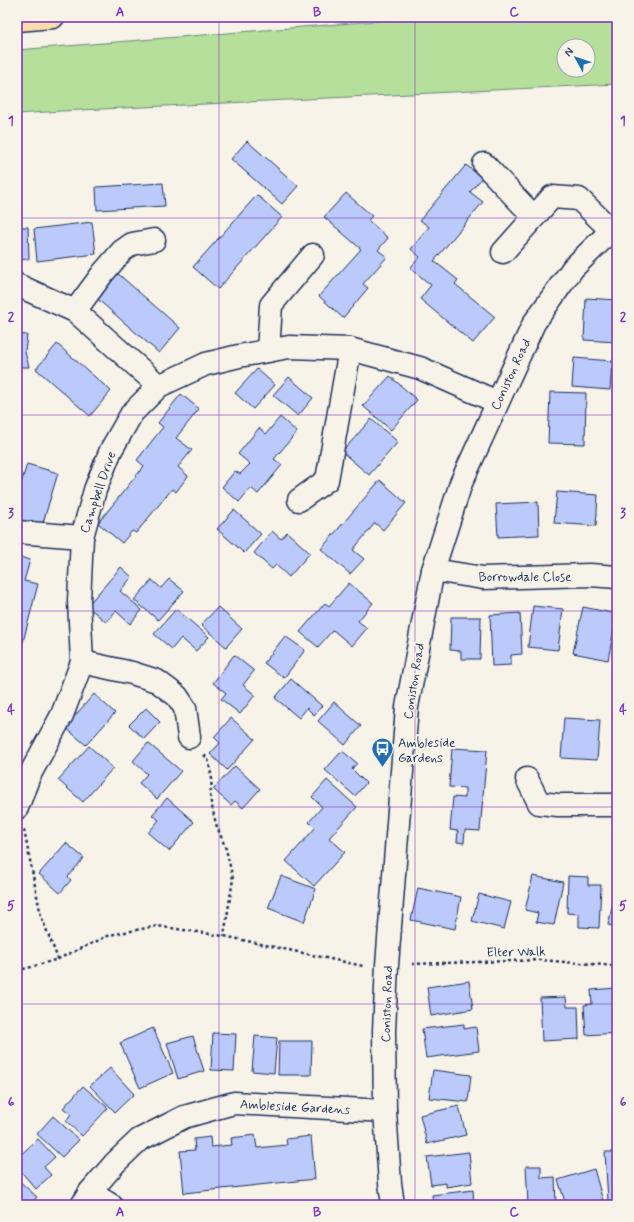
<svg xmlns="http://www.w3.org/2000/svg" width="634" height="1222" font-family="Mynerve,sans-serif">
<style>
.green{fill:#b6df9b;stroke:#68877c;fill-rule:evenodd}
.building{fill:#bbcafa;stroke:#1b2f5e}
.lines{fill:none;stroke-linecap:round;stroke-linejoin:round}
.minor-casing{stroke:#1b2f5e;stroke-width:25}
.highway-casing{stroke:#1b2f5e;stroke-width:25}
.path{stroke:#1b2f5e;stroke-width:2.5;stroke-dasharray:3 3;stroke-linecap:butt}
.minor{stroke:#f7f3e8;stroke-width:22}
.highway{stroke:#f8deab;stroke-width:22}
.grid{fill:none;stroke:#7b2cbf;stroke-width:1;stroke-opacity:0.55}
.labels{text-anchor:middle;stroke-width:4;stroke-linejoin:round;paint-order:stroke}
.street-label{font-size:13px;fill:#1b2f5e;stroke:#f7f3e8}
.poi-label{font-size:13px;fill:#1b2f5e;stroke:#f7f3e8;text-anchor:start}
.neatline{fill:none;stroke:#7b2cbf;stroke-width:1.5}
.grid-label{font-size:13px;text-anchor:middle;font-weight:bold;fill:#7b2cbf}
</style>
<rect width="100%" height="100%" fill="#f7f3e8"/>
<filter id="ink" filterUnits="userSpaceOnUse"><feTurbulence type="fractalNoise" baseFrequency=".025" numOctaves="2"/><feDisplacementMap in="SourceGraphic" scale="8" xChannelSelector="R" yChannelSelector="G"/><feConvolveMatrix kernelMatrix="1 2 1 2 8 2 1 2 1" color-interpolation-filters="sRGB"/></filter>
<g filter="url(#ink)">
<path class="green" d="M 458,17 L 617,17 L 617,84 L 61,111 L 17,114 L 17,50 L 401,19 ZM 564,46 L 588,46 L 588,70 L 564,70 Z"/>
<g class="building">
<polygon points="247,141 298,186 282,204 231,159"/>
<polygon points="466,165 482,178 470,192 483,202 434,261 458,280 455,284 495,317 473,343 420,299 431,285 410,268 420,257 411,249 429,227 420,220"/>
<polygon points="163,183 165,206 97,210 96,187"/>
<polygon points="346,193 372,216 368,220 388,238 378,250 387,257 363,284 368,288 343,318 319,296 361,249 324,217"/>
<polygon points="257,195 282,217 218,289 193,267"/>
<polygon points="92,222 96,254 37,261 34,229"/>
<polygon points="17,227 28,227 29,259 17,260"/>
<polygon points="116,272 180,328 159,353 94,296"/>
<polygon points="586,298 617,300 617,342 584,340"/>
<polygon points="17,334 27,335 25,352 29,367 17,367"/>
<polygon points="57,344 111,391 90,416 36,369"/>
<polygon points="574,358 612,361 610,390 572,387"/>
<polygon points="257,369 275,385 253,409 235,393"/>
<polygon points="390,376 417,400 391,430 363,406"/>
<polygon points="289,377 313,398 298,416 273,395"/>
<polygon points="550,392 586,393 585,444 548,443"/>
<polygon points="181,394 199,409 176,438 192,450 178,467 188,476 176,492 172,489 136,533 132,531 122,543 98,523 144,466 137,460 163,427 158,423"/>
<polygon points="280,417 297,432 274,459 282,465 258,494 251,488 239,502 222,487 235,471 240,474 250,464 238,454 259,428 266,434"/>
<polygon points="371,419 398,442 369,475 342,452"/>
<polygon points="27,464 58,473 42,526 17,519 17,497"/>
<polygon points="380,480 406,503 383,530 375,523 353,550 364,559 350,574 321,549"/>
<polygon points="616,489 617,489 617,522 612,521"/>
<polygon points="557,492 598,495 596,526 554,523"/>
<polygon points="538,502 539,535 498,537 496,504"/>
<polygon points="234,510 261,534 244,553 217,529"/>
<polygon points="272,531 281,539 287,532 310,553 289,577 276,565 272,569 254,553"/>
<polygon points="17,556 30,560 24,581 38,584 17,665"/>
<polygon points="121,567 132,577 120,591 142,610 130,624 116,611 106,622 87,606"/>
<polygon points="169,579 184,591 158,620 134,600 152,580 161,588"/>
<polygon points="349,583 373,603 358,621 367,628 352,646 333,630 318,647 300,632 325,603 329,606"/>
<polygon points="533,606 563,609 558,650 528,647"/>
<polygon points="218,607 242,629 226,647 201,625"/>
<polygon points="583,607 617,614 608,660 573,653"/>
<polygon points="176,609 209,637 196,651 181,638 172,649 154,634"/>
<polygon points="520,613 522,654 511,655 511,665 492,666 490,615"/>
<polygon points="451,617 481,617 480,659 461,659 461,651 450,650"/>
<polygon points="285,636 305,650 284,678 264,663"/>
<polygon points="234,655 254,671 243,685 255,695 240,714 221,699 226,693 213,683"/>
<polygon points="291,679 322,706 314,715 307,708 299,718 275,698"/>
<polygon points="94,694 115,713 86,745 65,727"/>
<polygon points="334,702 361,726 345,745 318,721"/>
<polygon points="146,708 160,722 144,739 129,725"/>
<polygon points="617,717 617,745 613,718"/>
<polygon points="231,718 255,739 227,770 210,754 220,743 214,737"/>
<polygon points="564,718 600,720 597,760 561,758"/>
<polygon points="148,743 181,771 157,799 139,783 147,774 133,761"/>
<polygon points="89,746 113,768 83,802 58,780"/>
<polygon points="452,748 487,750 480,831 465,830 464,843 457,842 458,831 450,830 453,797 465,798 465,788 449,787"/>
<polygon points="342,751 357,763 352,769 366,783 355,796 325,770"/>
<polygon points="235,766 260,789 243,808 235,801 231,805 213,789"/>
<polygon points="327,780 357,807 329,838 345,852 314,886 286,861 315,828 309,822 322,807 312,797"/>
<polygon points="167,798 194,822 169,851 148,833 159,820 152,815"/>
<polygon points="66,843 84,858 68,877 71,880 60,893 39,874"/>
<polygon points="281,876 316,889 304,922 268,908"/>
<polygon points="533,876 563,882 554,925 536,922 538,913 525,910"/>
<polygon points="568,876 588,877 588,885 601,885 599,928 579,927 579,914 567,913"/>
<polygon points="617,886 617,927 608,925"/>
<polygon points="418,888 461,897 455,929 411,920"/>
<polygon points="479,894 511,902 504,929 472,921"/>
<polygon points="469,981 473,1009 431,1016 427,987"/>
<polygon points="617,988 617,1033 586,1035 584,1005 592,1004 591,990"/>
<polygon points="566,997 567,1007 578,1007 579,1039 542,1041 540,998"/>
<polygon points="464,1024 464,1029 476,1027 479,1051 426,1058 422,1029"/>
<polygon points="153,1028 173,1073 140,1088 120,1043"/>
<polygon points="213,1033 236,1034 234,1071 211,1070"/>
<polygon points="193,1036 204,1071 178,1079 167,1043"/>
<polygon points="255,1036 277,1038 274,1073 252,1071"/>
<polygon points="279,1041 312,1041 311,1075 278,1075"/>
<polygon points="110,1068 134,1094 115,1112 90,1086"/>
<polygon points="433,1070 471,1075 468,1102 429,1098"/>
<polygon points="83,1086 108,1108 82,1136 66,1121 71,1114 63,1108"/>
<polygon points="459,1106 466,1135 427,1144 420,1115"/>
<polygon points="53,1116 79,1140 62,1157 37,1134"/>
<polygon points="255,1135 257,1148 287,1145 286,1139 311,1136 315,1179 184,1193 180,1151 195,1150 194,1139 210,1137 211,1147 232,1145 231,1138"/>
<polygon points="38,1139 55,1157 44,1167 51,1175 36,1189 17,1167 17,1158"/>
<polygon points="469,1152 472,1183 446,1187 446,1183 431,1185 427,1157"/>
<polygon points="605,1152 617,1152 617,1200 608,1201"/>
<polygon points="526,1166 541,1166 541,1178 555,1177 556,1205 528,1205"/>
<polygon points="594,1169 603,1201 590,1205 566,1205 558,1180"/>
<polygon points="17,1179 37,1197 30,1205 17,1205"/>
<polygon points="473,1190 474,1205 433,1205 432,1195"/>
</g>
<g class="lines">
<defs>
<g id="minor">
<polyline points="484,164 534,217"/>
<polyline points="503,252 552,197 579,199 611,230"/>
<polyline points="17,285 75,311 159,386"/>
<polyline points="75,311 103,273 122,251 132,244 154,240"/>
<polyline points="268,351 271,305 313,255"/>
<polyline points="299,500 327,480 350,349"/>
<polyline points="17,532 82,537"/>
<polyline points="433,570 483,578 590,575 617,577"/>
<polyline points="82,662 132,673 157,681 177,696 185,708 189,737"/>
<polyline points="527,779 539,803 558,805 617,805"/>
<polyline points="17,808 29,776 62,715 82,662 79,601 82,537 95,490 111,450 132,413 159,386 206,364 239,356 289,347 350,349 420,368 497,402"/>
<polyline points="90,1192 111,1205"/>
<polyline points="82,1205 90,1192 115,1163 139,1140 184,1117 234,1103 385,1111"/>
<polyline points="393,1205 390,1183 385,1111 384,1031 387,965 407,707 433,570 461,483 534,323 573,268 617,225"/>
</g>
<polyline id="highway" points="17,20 53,17"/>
</defs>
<use href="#minor" class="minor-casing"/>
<use href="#highway" class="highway-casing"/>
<g class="path">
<polyline points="204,755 208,759 212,779 210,798 216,824 226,849 233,879 224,936"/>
<polyline points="24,830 41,916 58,959"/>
<polyline points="412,964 540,960 617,966"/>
<polyline points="17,970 28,968 58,959 110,935 157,926 224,936 363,966"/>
</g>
<use href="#minor" class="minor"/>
<use href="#highway" class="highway"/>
</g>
</g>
<path class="grid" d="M 219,17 L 219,1205M 415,17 L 415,1205M 17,218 L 617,218M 17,415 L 617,415M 17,611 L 617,611M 17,807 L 617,807M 17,1004 L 617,1004"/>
<defs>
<symbol id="bus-pin" viewBox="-11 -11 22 30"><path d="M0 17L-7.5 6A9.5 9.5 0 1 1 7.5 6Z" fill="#1f6fb2" stroke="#f7f3e8"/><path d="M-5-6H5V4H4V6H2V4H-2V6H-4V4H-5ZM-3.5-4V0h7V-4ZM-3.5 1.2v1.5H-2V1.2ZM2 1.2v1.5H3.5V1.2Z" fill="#fff"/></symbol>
</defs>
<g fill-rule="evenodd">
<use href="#bus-pin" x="370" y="736" width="25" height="34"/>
</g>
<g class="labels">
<g class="street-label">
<text transform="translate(510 374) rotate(-65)" y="5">Coniston Road</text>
<text transform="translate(97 492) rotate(-71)" y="5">Campbell Drive</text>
<text x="525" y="581">Borrowdale Close</text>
<text transform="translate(413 681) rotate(-81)" y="5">Coniston Road</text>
<text transform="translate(516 951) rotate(-1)" y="5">Elter Walk</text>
<text transform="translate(386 1004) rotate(-88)" y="5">Coniston Road</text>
<text transform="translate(295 1106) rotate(3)" y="5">Ambleside Gardens</text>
</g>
<g class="poi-label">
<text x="398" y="747">Ambleside<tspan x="398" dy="15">Gardens</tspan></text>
</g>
</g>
<rect width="634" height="1222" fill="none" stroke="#f7f3e8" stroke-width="44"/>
<g transform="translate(576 58) rotate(310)"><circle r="19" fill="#f7f3e8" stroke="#9fa5b1"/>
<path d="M0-3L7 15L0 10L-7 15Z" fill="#1f6fb2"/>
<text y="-6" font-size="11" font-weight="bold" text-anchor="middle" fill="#1b2f5e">N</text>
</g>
<rect x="22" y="22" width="590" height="1178" class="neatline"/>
<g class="grid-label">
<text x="120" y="16">A</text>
<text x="317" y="16">B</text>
<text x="514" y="16">C</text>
<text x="11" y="125">1</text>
<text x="623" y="125">1</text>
<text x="11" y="321">2</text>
<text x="623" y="321">2</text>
<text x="11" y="517">3</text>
<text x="623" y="517">3</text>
<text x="11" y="714">4</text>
<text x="623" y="714">4</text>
<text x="11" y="910">5</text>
<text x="623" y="910">5</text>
<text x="11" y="1106">6</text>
<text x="623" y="1106">6</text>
<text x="120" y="1216">A</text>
<text x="317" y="1216">B</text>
<text x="514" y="1216">C</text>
</g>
</svg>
